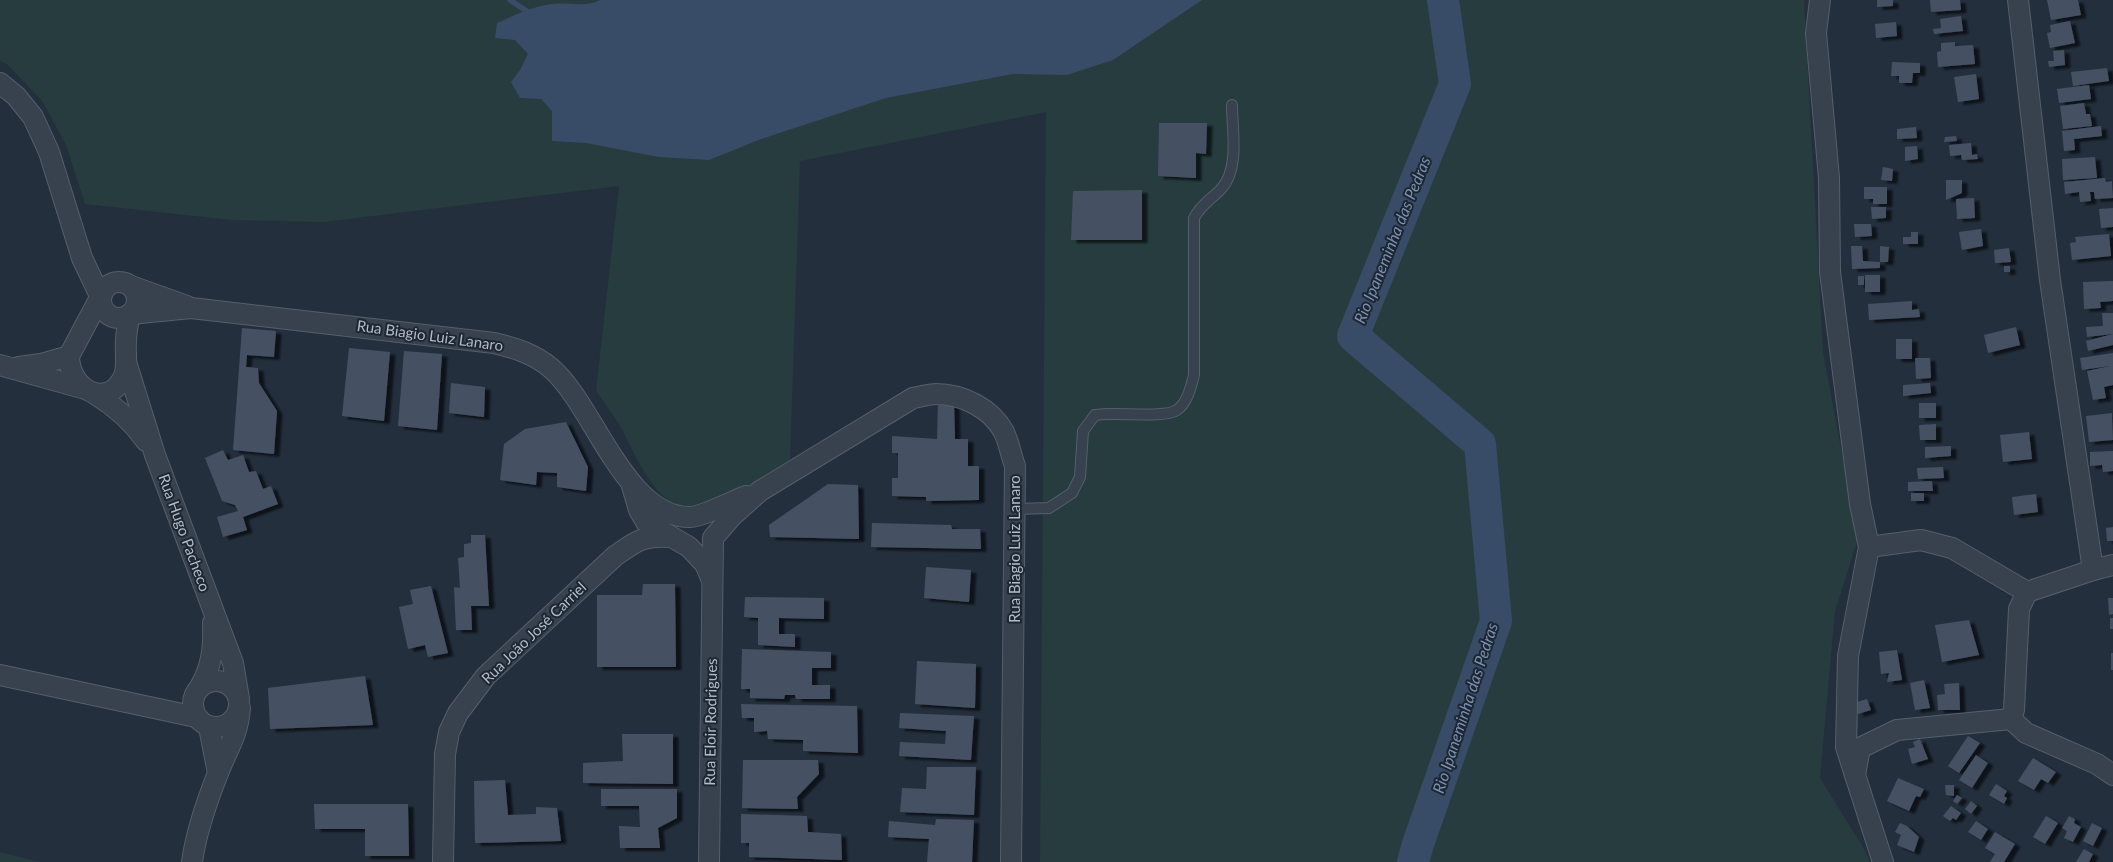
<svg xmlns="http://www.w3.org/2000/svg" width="2113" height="862" font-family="Lato,sans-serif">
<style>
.green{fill:#263c3f}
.water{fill:#394c67}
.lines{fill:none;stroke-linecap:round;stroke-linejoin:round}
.stream{stroke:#394c67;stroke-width:5.5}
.river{stroke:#394c67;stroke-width:32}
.building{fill:#455162;filter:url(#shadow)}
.lane-casing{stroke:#565f6c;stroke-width:12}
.street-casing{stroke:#565f6c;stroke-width:22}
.lane{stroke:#38414e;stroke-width:10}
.street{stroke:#38414e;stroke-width:20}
.labels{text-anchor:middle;stroke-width:4;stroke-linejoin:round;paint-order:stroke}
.street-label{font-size:15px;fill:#b4bcc9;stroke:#1d2633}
.water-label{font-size:16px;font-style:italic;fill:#7c92b1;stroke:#1d2633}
</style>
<defs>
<filter id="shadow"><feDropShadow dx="5.5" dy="3" stdDeviation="1" flood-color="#0009"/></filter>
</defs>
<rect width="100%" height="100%" fill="#242f3e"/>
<g class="green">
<path d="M 0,0 L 1804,0 L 1823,352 L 1858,539 L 1835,611 L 1820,778 L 1866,852 L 1870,862 L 1040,862 L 1046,112 L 800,161 L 790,460 C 760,478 725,504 689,507 C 656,509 633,449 620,426 C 613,414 604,402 596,391 L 619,186 L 324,222 L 231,220 L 85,204 L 66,145 L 43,102 L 7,64 L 0,61 Z"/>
<polygon points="0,852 39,862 0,862"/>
</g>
<path class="water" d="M 600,0 L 1202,0 L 1113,60 L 1067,75 L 1013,74 L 886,98 L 761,139 L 709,160 L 659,157 L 586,143 L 552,141 L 552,111 L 541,99 L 520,98 L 511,82 L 520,70 L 528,54 L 515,40 L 495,38 L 497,23 C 515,15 533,6 553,4 C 569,2 585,8 600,0 Z"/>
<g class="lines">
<polyline class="stream" points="510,0 531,14"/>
<polyline class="river" points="1413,862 1418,844 1496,621 1480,444 1353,336 1455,84 1443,0"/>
</g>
<g class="building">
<polygon points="1877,0 1893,0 1893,6 1877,7"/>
<polygon points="1930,0 1960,0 1961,10 1931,12"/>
<polygon points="2047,0 2078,0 2081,15 2051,20"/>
<polygon points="1961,16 1963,31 1934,34 1933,29 1941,28 1940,19"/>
<polygon points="2070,21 2075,43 2050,48 2047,33 2051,32 2050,25"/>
<polygon points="1896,22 1897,36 1876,38 1875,24"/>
<polygon points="1955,42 1955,46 1973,45 1975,64 1938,67 1937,52 1941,51 1941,43"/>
<polygon points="2064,50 2065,65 2049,67 2048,61 2054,61 2053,51"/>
<polygon points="1892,62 1920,63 1920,73 1913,73 1912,83 1899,83 1899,76 1891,76"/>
<polygon points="2107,68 2109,81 2073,86 2071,72"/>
<polygon points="1976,74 1979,99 1958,102 1954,77"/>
<polygon points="2089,85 2091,99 2059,103 2057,89"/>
<polygon points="2084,103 2086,114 2090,114 2092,126 2063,129 2060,106"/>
<polygon points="1159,123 1207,123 1206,154 1196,153 1196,178 1158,176"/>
<polygon points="2101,126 2102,136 2074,139 2075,150 2064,151 2062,131"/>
<polygon points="1916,127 1917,138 1897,139 1897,129"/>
<polygon points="1956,136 1957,141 1944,142 1945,137"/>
<polygon points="1971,143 1972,155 1977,154 1978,159 1962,160 1961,155 1950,156 1949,145"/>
<polygon points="1917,146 1918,159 1905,161 1905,147"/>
<polygon points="2095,157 2097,178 2063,180 2062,159"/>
<polygon points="1883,167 1893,169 1892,181 1881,180"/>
<polygon points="2105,178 2106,182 2112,181 2113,198 2095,199 2094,192 2090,192 2091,201 2080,202 2079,192 2065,194 2064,182"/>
<polygon points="1946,180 1962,180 1962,193 1946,200"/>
<polygon points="1864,187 1887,187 1887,204 1873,204 1873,199 1864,199"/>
<polygon points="1142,190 1142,240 1071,240 1073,191"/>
<polygon points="1974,198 1975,218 1957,219 1956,199"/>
<polygon points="1871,207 1886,207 1886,218 1872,219"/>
<polygon points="2113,208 2113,227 2101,228 2099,209"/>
<polygon points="1854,224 1871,224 1872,236 1855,237"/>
<polygon points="1981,229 1983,246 1962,250 1959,232"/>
<polygon points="1911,232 1918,232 1918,244 1903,244 1903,237 1911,237"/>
<polygon points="2109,234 2111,256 2072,260 2070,243 2076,242 2075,237"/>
<polygon points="1851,246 1862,246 1863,261 1880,262 1880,246 1889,247 1888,262 1880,262 1880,268 1852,269"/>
<polygon points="2009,248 2011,262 1995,263 1994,250"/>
<rect x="2004" y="266" width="6" height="6"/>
<rect x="1865" y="275" width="15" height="17"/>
<rect x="1858" y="276" width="6" height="9"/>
<polygon points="2113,281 2113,301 2100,302 2101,308 2084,309 2083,282"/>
<polygon points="1912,301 1912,310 1919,309 1920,317 1869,320 1868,304"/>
<polygon points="2102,313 2113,313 2113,334 2087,337 2086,327 2103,326"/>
<polygon points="2016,327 2020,345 1988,353 1984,335"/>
<polygon points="242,328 276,331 274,357 247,355 246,367 258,368 259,383 277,411 274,454 233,450"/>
<polygon points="2113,334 2113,345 2088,351 2086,341"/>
<rect x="1896" y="339" width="16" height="20"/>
<polygon points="349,348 390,352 384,421 342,416"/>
<polygon points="404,351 442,354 437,430 398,426"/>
<polygon points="2113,353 2113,385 2104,387 2106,398 2093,400 2087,371 2110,366 2082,370 2080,358"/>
<polygon points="1915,358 1930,358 1931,378 1916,379"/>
<polygon points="451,383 485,387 484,417 449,413"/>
<polygon points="1930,383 1931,393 1903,396 1903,385"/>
<polygon points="938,401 954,401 955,439 968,439 968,466 979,466 979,500 926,501 926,497 892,496 892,478 898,478 898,453 892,453 892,436 937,439"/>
<rect x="1919" y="403" width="17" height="15"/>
<polygon points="2112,413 2113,440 2089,442 2086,416"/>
<polygon points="566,422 588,467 586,491 557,487 557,473 537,472 536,485 500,480 504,444 525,429"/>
<polygon points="1936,424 1936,440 1920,440 1919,425"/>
<polygon points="2029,432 2032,459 2003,462 2000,435"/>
<polygon points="1951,446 1951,456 1925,458 1925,447"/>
<polygon points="223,450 228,460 243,455 249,472 256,471 263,489 271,486 278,504 243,517 247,530 223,537 217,517 238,511 235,505 222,501 205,458"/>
<polygon points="2113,451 2113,471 2103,472 2102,465 2090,466 2090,452"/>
<polygon points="1943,467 1944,478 1918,479 1917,468"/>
<polygon points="1932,481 1933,491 1908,491 1908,482"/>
<polygon points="828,484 858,485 859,539 770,537 769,525"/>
<rect x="1911" y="493" width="13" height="8"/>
<polygon points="2036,494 2038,512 2014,515 2012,497"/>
<polygon points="872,523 951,525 952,529 980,529 981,549 871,547"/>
<polygon points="2113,527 2113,541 2107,541 2106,528"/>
<polygon points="471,535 485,535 489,606 471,606 472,630 456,630 454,587 460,588 458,558 464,557 464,544 471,543"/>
<polygon points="926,567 971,570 969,602 924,598"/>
<polygon points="643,584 675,584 676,667 597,667 597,595 642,595"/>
<polygon points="431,586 448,653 428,657 425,645 408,649 399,607 413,604 410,590"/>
<polygon points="745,597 824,598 824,619 779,618 779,634 795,634 795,647 758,645 758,618 744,617"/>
<polygon points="2108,598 2113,598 2113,614 2109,615"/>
<rect x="2110" y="618" width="3" height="11"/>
<polygon points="1969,620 1979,655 1942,662 1935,625"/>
<polygon points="742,649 831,652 831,668 812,668 812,685 830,685 830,699 796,699 795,695 785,695 784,699 750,698 750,689 741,689"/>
<polygon points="1897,650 1902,680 1887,682 1889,673 1881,674 1879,652"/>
<rect x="2111" y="653" width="2" height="17"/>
<polygon points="917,661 976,664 975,708 915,704"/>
<polygon points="365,676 373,725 270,729 268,688"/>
<polygon points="1924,680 1930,708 1915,710 1910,683"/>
<polygon points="1959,683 1960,710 1938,710 1937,695 1945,694 1944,684"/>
<polygon points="1867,699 1871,710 1858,714 1854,703"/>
<polygon points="741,704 857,706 858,753 803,751 803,740 768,739 767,731 754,732 754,718 742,718"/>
<polygon points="900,713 974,716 971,760 899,756 900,742 945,744 946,731 899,728"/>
<polygon points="622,734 673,734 673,784 583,783 583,763 623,761"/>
<polygon points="1968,736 1980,743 1959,773 1948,766"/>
<polygon points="1920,739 1928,759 1912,764 1908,749 1915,747 1913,742"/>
<polygon points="1976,755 1988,763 1972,788 1959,780"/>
<polygon points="2033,758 2056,772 2048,783 2041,779 2034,790 2018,781"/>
<polygon points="743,760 818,760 819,774 797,797 798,809 742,808"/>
<polygon points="927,767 976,767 974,815 900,812 902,788 926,789"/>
<polygon points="1898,778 1924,789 1920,797 1916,796 1909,811 1887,801"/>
<polygon points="505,780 508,815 536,814 536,807 557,808 561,841 475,843 474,781"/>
<polygon points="1996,784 2007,791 2004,796 2007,798 2004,804 1989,795"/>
<polygon points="1945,785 1954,785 1954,796 1946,795"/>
<polygon points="601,789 677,789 677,818 658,828 660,848 620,848 619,826 640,827 639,806 601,806"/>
<polygon points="1957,795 1962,798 1957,804 1953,801"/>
<polygon points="1971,801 1977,806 1971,814 1965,809"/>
<polygon points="314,804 408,804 409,856 365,856 365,829 315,829"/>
<polygon points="1951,806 1961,813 1956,820 1953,818 1950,821 1943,816"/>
<polygon points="741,814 807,816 808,832 841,834 842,860 749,857 749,843 741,843"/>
<polygon points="2046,816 2058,823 2045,844 2033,837"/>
<polygon points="2069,816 2075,819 2074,823 2081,827 2073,842 2064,838 2067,831 2062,828"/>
<polygon points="936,819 974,820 972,862 927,862 929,839 888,837 889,821 935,825"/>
<polygon points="1976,821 1988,829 1981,840 1968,832"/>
<polygon points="1900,823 1907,826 1919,837 1914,852 1897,845 1901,835 1895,832"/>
<polygon points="2092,823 2102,828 2093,846 2083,841"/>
<polygon points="1995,832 2015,844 2004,862 1990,862 1995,854 1985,848"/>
<polygon points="2084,849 2093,854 2089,862 2076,862"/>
</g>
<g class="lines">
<defs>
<path id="lane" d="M 1016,509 L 1049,508 L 1072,493 L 1080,477 L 1083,431 L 1095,415 C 1115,411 1163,419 1177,410 C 1188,402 1191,386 1194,375 L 1194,218 C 1202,203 1211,200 1221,189 C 1240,169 1232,130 1232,105"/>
<g id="street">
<polyline points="1820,0 1816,33 1829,178 1830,272 1860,504 1869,547 1848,656 1846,747 1883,862"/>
<polyline points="2018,0 2050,280 2093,570 2027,592 2019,609 2014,710 2011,719 2026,733 2097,764 2113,775"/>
<polyline points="0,83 16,96 33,117 49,152 82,258 101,298"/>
<circle cx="119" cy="300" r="18"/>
<polyline points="131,286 187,306"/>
<path d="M 102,294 L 69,356 C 70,392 109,409 124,376 C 128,366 125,352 126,341 C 126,332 128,323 130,314 L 191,308 L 494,343 C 515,348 535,354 552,369 C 594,406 626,518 690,517 C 701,517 733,501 746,496"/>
<polyline points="126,362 155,455 233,663 239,699"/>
<polyline points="0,365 82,388"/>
<polyline points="19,367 41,364 69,356"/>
<path d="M 95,394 C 116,407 132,421 146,441"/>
<polyline points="632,486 639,510 646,522 689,547 705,564 711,578"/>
<polyline points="1869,547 1921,540 1952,548 2027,592"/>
<polyline points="2093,570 2113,565"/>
<polyline points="0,675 196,717"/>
<circle cx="216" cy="704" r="23"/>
<path d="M 200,687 C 212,666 214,647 213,623"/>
<polyline points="209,727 218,773"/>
<polyline points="1855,775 1860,748 1897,730 2011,719"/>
<path d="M 192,862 C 196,832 207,801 218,773 C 228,748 238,735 240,708"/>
<path d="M 443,862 L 445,754 L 449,732 L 458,713 L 486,676 L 615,556 C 636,541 644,535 670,537"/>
<path d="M 709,862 L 713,538 L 732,516 L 760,491 L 913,398 C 920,397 928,394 936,394 C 962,394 991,408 1004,432 C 1009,443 1011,455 1015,466 L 1011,862"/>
</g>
</defs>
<use href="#lane" class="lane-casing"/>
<use href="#street" class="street-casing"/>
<use href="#lane" class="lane"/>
<use href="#street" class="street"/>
</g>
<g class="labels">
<g class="street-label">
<text transform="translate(430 336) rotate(8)" y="5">Rua Biagio Luiz Lanaro</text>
<text transform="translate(184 533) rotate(70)" y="5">Rua Hugo Pacheco</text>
<text transform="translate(1015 549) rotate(-90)" y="5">Rua Biagio Luiz Lanaro</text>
<text transform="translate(534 633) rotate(-44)" y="5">Rua João José Carriel</text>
<text transform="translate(711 722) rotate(-89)" y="5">Rua Eloir Rodrigues</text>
</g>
<g class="water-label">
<text transform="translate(1392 240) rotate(-68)" y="6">Rio Ipaneminha das Pedras</text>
<text transform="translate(1465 708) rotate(-72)" y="6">Rio Ipaneminha das Pedras</text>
</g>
</g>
</svg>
